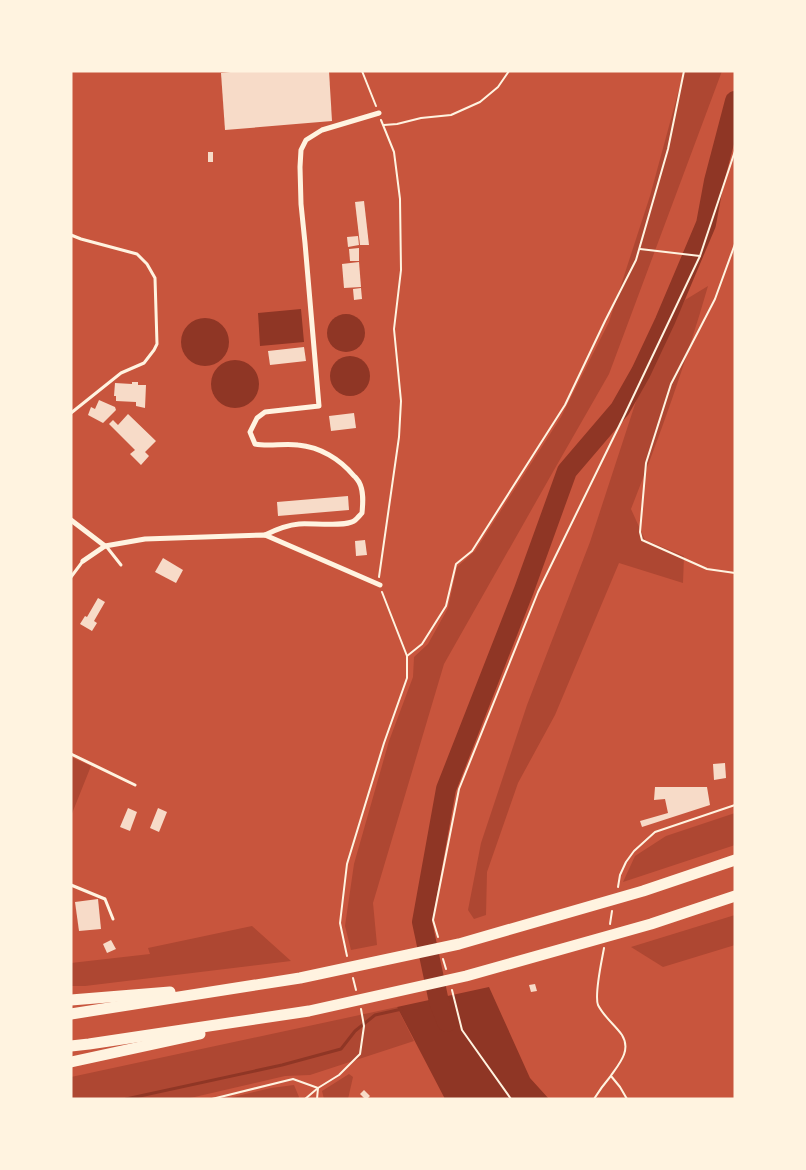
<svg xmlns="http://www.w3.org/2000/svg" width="806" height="1170" font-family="'Asap Condensed',sans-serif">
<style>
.green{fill:#ae4732}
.water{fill:#8f3625}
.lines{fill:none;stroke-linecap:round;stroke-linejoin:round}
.stream{stroke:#8f3625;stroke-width:3}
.river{stroke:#8f3625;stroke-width:20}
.building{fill:#f7dbc8}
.path{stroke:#fff3e0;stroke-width:2}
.service{stroke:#fff3e0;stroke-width:3}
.minor{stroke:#fff3e0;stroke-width:5}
.motorway{stroke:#fff3e0;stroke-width:11}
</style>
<rect width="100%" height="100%" fill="#c8553d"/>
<g class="green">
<polygon points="684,71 722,71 609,374 554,470 444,664 373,903 377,945 351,950 345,926 354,864 389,741 413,677 414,657 428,644 448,608 457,567 475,551 561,417 609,322 650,196"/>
<path d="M 708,286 C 686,362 660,436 631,509 L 645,540 L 684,556 L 683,583 L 619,563 L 555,715 L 518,783 L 487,872 L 486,915 L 474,919 L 468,910 L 481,843 L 527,705 L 590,542 L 640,389 L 685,300 Z"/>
<polygon points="71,757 91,766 71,816"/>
<polygon points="735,813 735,845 623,882 635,856 666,836"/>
<polygon points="735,915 735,945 663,967 631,947"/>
<polygon points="252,926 291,961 85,986 71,986 71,963 150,954 148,948"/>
<polygon points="397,1007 414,1041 310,1075 285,1076 186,1099 71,1099 71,1077"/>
<polygon points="349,1074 353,1077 348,1099 324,1099 322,1091"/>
<polygon points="294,1085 299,1097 298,1099 225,1099 271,1088"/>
</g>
<g class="water">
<polygon points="301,309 304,342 260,346 258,313"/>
<circle cx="346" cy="333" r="19"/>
<circle cx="205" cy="342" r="24"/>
<circle cx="350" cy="376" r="20"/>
<circle cx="235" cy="384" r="24"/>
<polygon points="489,987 530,1078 549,1099 445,1099 397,1007"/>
</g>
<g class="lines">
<polyline class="stream" points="126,1099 282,1065 341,1049 355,1031 375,1015 402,1009"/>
<polyline class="river" points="447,1022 439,1002 422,922 446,789 524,590 567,471 620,409 641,372 665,321 706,224 714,181 735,101"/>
</g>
<g class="building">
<polygon points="240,71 329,71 332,121 225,130 221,73"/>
<rect x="208" y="152" width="5" height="10"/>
<polygon points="364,201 369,245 360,245 355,202"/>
<polygon points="358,236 359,245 348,247 347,237"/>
<polygon points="359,248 359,261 350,261 349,249"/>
<polygon points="359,262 361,287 344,288 342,264"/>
<polygon points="361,288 362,299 354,300 353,289"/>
<polygon points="304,347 306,361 270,365 268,351"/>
<polygon points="132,382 138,382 138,385 146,385 145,408 136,406 136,402 116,401 116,396 114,396 115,383 132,384"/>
<polygon points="99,400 115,407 116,410 103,423 88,415 91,407 95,409"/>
<polygon points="354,413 356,428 331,431 329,416"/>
<polygon points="128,414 156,441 145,452 149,456 141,465 130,454 135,450 109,424 113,420 118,425"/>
<polygon points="348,496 349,510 278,516 277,502"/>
<polygon points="365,540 367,555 356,556 355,541"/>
<polygon points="163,558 183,570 176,583 155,572"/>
<polygon points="98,598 105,602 94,621 97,623 92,631 80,624 85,616 87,617"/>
<polygon points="725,763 726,778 714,780 713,764"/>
<polygon points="655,787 707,787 710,805 642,827 640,821 668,813 665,799 654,800"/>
<polygon points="128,808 137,812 130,831 120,827"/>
<polygon points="158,808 167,812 159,832 150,828"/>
<polygon points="98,899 101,929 79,931 75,902"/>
<polygon points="111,940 116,949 107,953 103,944"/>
<polygon points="535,984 537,991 531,992 529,985"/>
<polygon points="364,1090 370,1096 367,1099 365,1099 360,1094"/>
</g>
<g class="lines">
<g class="path">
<polyline points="362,71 376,106"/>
<polyline points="384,125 397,124 421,118 451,115 480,102 498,87 509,71"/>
<polyline points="735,244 715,299 671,384 646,463 640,532 642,540 707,569 735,573"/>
<polyline points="640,249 700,256"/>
<polyline points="379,577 399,437 401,401 394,329 401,270 400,199 394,152 381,120"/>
<polyline points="407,656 422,644 446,606 456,564 472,551 565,405 605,321 636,260 668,149 684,71"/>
<polyline points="618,887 620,875 626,862 634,851 655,832 735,805"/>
<polyline points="610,924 612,911"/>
<polyline points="438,937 433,920 459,789 538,592 624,416 700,256 735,151"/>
<polyline points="347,956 340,923 347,864 384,743 407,678 407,656 382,592"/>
<polyline points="443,959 446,969"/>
<polyline points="353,978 356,990"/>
<polyline points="452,990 462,1030 511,1099"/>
<polyline points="611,1076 620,1087 627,1099"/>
<polyline points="212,1099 293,1079 318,1088"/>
<polyline points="305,1099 318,1088 339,1075 360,1054 364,1026 361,1009"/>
<polyline points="317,1099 318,1088"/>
<path d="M 594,1099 C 599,1091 604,1084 610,1077 C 618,1065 632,1051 622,1035 C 615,1025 604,1017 598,1005 C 594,994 602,960 604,948"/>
</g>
<g class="service">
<polyline points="71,235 81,239 137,254 147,264 155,278 157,344 154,350 144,363 121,373 71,413"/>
<polyline points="106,546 121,565"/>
<polyline points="71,577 83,561"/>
<polyline points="71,754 135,785"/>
<polyline points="71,885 105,899 113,919"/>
</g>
<g class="minor">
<polyline points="71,520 105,546"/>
<path d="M 265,535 C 275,530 287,525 299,524 C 312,523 344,527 354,521 C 357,519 360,515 362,513 C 363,503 364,491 359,482 C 359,482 355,476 354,476 C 340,459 320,447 298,445 C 283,443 269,447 255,444 L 250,432 L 257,418 L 265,412 L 319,406 L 305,243 L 301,204 L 300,167 L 301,150 L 306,140 L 322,130 L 379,113"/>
<polyline points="83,561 105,546 145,539 265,535 380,585"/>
</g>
<g class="motorway">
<polyline points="71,1000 170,992"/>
<polyline points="71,1014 300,978 459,944 643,891 735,860"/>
<polyline points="71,1046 89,1044 309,1011 466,976 651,924 735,896"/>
<polyline points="71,1062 200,1034"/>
</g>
</g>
<rect width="806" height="1170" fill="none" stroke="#fff3e0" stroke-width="145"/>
</svg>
